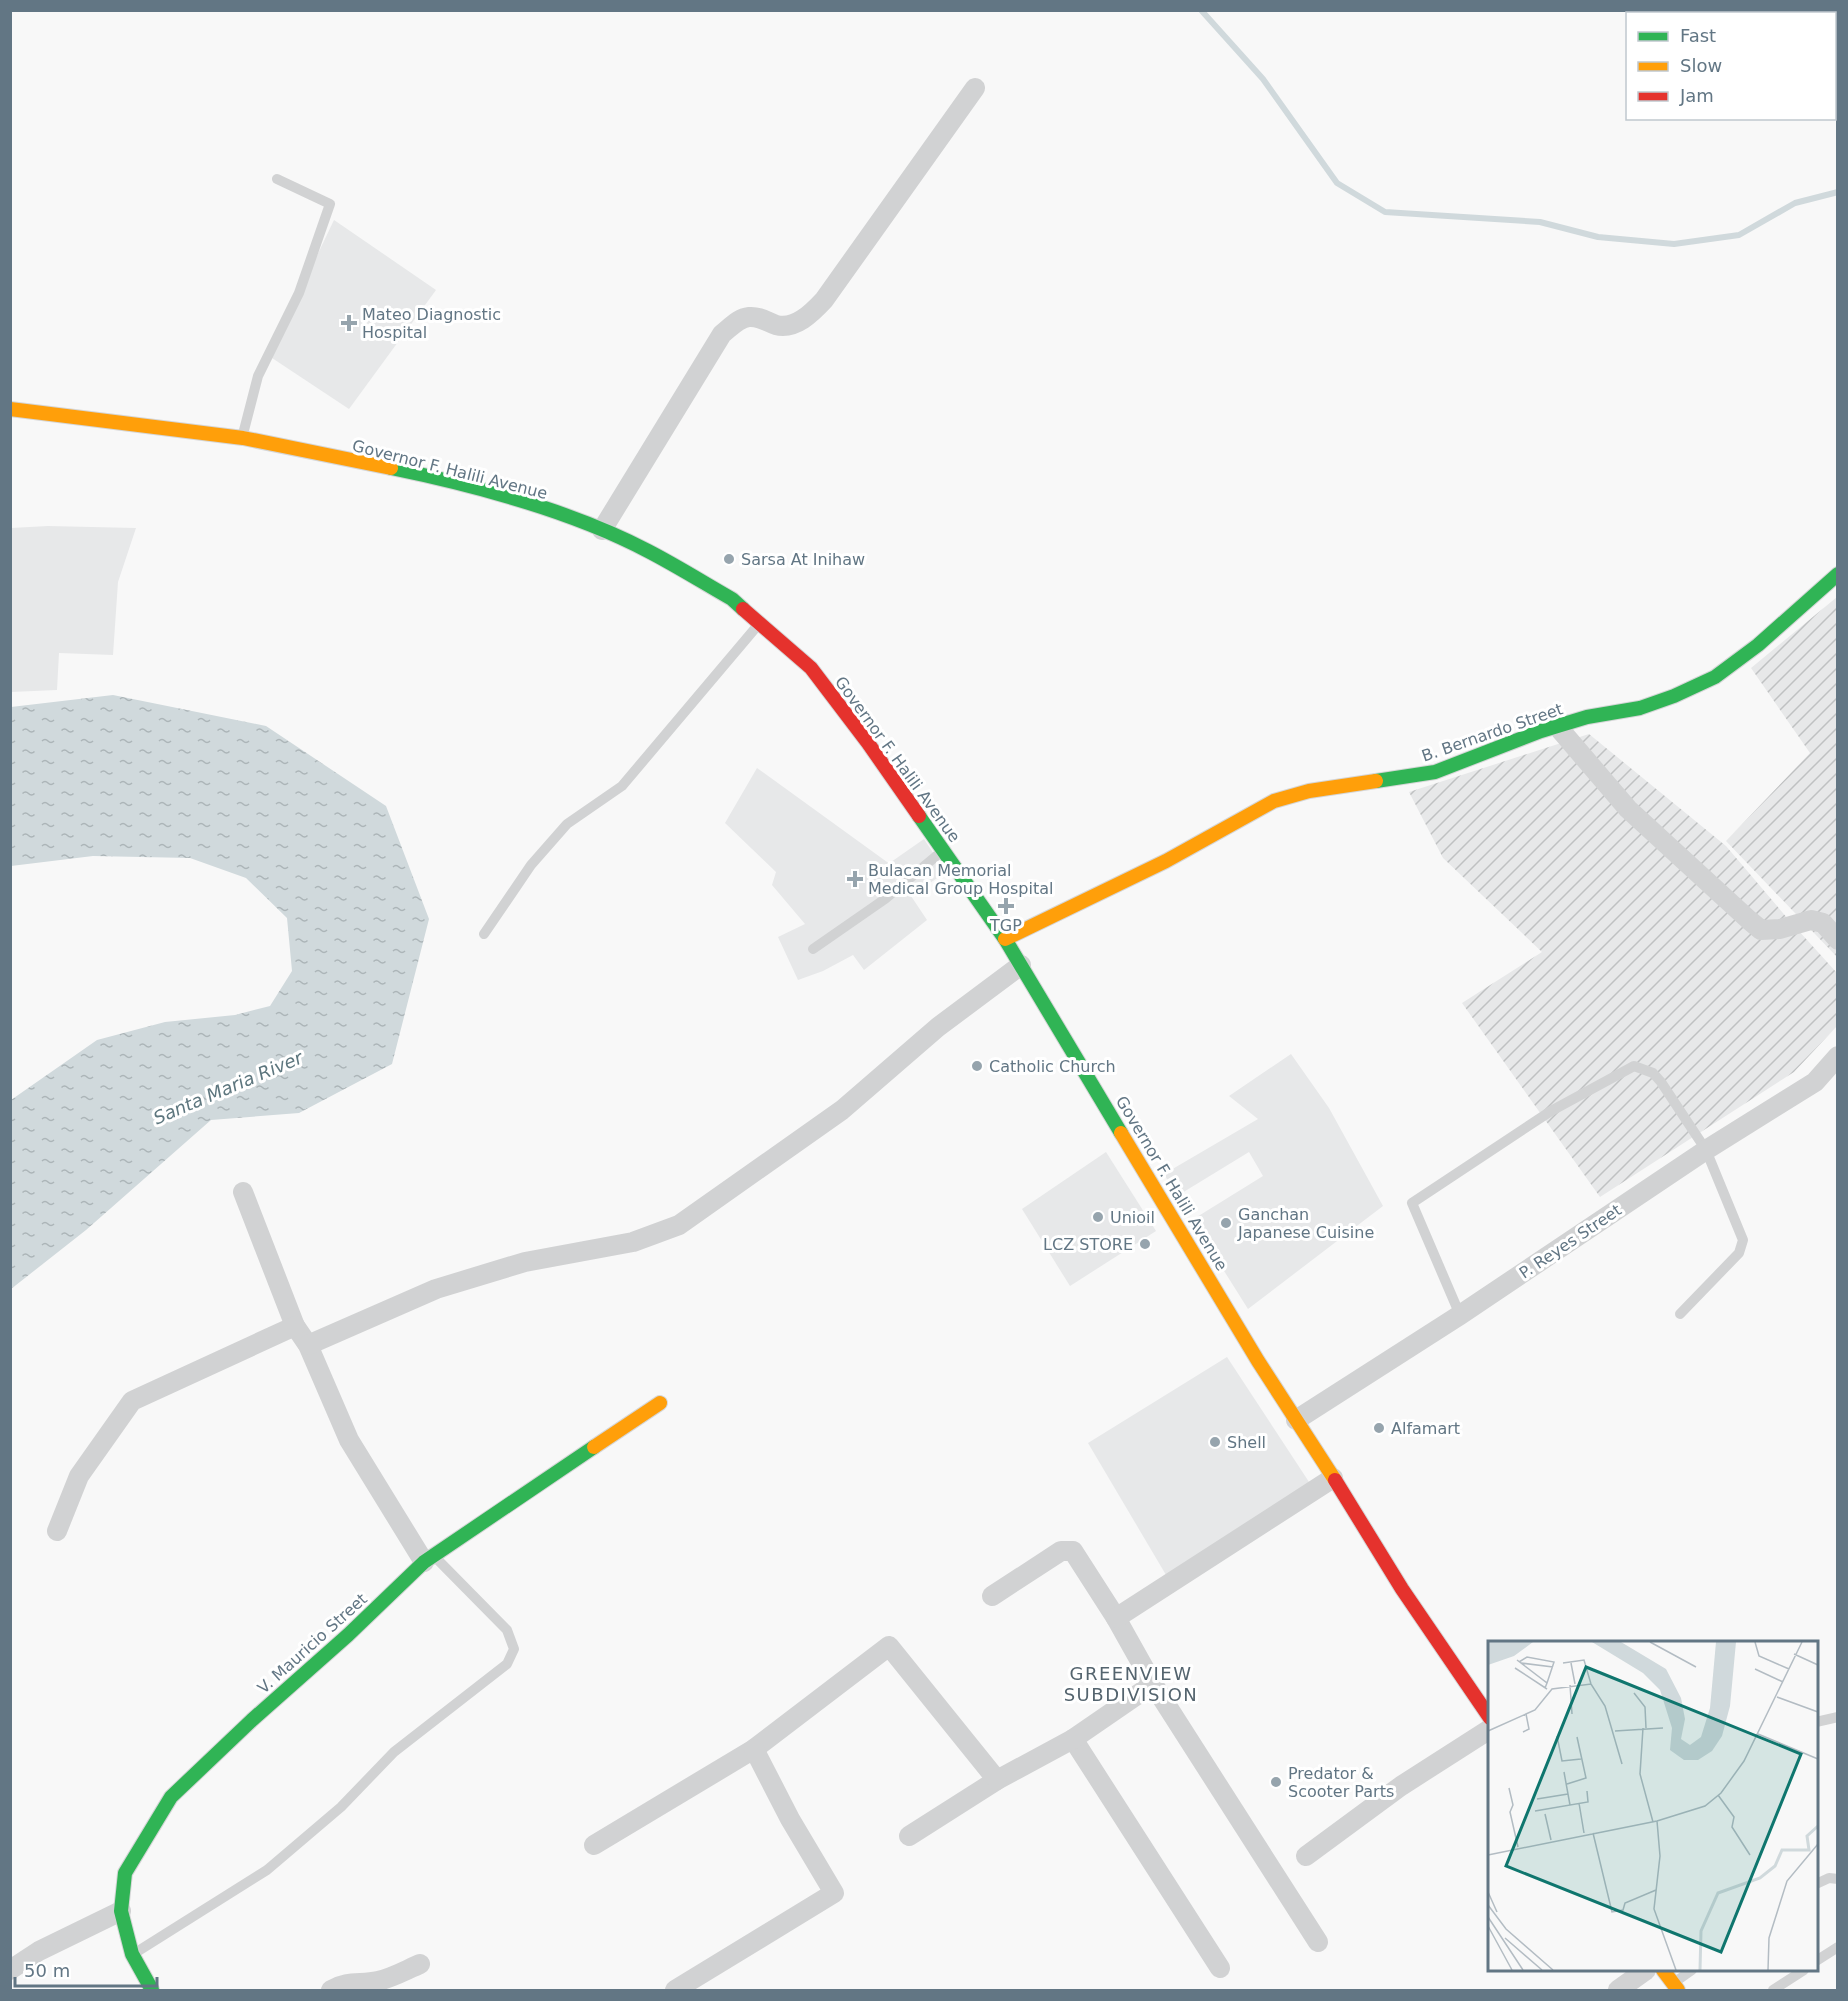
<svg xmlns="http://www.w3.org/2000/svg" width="1848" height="2001" font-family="'DejaVu Sans',sans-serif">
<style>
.built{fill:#e7e8e9}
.industrial{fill:url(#industrial-furrows)}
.water{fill:url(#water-ripples)}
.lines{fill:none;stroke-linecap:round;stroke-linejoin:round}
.stream{stroke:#d0d9dc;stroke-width:6}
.fast-casing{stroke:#d5d6d7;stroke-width:16}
.slow-casing{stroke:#d5d6d7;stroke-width:16}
.jam-casing{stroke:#d5d6d7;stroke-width:16}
.lane{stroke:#d1d2d3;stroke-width:10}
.street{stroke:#d1d2d3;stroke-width:20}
.fast{stroke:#30b455;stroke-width:14}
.slow{stroke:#ff9f0a;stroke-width:14}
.jam{stroke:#e5322d;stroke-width:14}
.poi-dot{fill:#96a4ad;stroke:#fff;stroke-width:2}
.labels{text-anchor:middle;stroke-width:6;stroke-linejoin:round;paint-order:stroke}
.poi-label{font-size:16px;fill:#627684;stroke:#fff;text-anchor:start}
.street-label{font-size:16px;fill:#627684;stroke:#fff}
.water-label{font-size:18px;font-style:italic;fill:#5d767e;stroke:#fff}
.neighbourhood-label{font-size:18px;letter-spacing:1.5px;fill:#54646e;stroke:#fff}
.inset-river{fill:none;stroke:#d0d9dc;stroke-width:3}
.inset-road{fill:none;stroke:#b3bcc3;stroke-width:1.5}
.view{fill:#0f766e;fill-opacity:0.15;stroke:#0f766e;stroke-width:3}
.inset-edge{fill:none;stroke:#627684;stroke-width:3}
</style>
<defs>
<pattern id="industrial-furrows" width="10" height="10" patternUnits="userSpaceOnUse" patternTransform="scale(1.5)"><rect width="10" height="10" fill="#e7e8e9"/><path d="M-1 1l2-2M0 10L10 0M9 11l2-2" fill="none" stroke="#bfc1c2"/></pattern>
<pattern id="water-ripples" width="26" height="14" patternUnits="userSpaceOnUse" patternTransform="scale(1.5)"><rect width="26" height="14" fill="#d0d9dc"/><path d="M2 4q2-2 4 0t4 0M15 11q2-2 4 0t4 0" fill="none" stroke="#acb5b8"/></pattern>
</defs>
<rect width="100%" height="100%" fill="#f8f8f8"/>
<g class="built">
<polygon points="334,220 436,290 349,409 269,356"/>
<polygon points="48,526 136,528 118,582 113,655 59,653 57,690 11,692 11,528"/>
<polygon points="757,768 887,862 891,862 924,839 946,872 911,896 927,920 864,970 853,955 823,971 798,980 778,937 805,924 772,885 776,872 725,823"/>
<polygon points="1291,1054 1329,1108 1383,1206 1248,1309 1192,1220 1263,1176 1249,1152 1177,1196 1164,1174 1258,1119 1229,1096"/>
<polygon points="1106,1152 1156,1231 1070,1286 1022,1209"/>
<polygon points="1227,1357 1311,1485 1169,1580 1088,1443"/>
</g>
<g class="industrial">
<polygon points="1837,597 1837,957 1726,841 1810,753 1751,668"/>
<polygon points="1589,734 1726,846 1788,919 1837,973 1837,1026 1794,1072 1600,1197 1462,1003 1542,952 1443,858 1409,792"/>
</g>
<polygon class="water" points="113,695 266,726 386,806 429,919 392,1064 299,1113 211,1120 86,1230 11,1289 11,1100 97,1040 165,1022 235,1015 270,1006 292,971 287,918 246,878 190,858 93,856 11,866 11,707"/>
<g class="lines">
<polyline class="stream" points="1201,10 1263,79 1337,183 1385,212 1540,222 1598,237 1674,244 1739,235 1795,203 1838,192"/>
<defs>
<g id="fast">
<path d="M 391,468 C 474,485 574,512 648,551 C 677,566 704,583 732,599 L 743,609"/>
<polyline points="1376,781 1435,772 1541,731 1587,717 1640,708 1674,696 1715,677 1758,645 1838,574"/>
<polyline points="919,816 1005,939 1121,1133"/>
<polyline points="152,1990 132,1954 121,1911 125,1873 171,1797 252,1720 348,1635 424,1562 594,1447"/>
</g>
<g id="slow">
<polyline points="10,409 243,438 391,468"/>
<polyline points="1005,939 1166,861 1274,801 1309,791 1376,781"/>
<polyline points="1121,1133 1258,1361 1335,1480"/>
<polyline points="594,1447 660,1403"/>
<polyline points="1663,1970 1678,1990"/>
</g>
<g id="jam">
<polyline points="743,609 811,668 868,743 919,816"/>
<polyline points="1335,1480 1402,1589 1490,1718"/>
</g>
</defs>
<use href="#fast" class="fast-casing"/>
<use href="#slow" class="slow-casing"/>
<use href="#jam" class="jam-casing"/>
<g class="lane">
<polyline points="243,434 258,376 299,293 330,204 277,179"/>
<polyline points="484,934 531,865 567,824 622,786 758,625"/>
<polyline points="813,949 885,899 941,852"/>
<polyline points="1460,1315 1412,1203 1551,1111 1634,1066 1653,1073 1661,1082 1706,1150 1743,1240 1739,1253 1680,1314"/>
<polyline points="1816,1722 1838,1717"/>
<polyline points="1816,1884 1829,1878 1838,1879"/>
<polyline points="135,1953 267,1870 341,1807 394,1752 507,1664 514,1649 507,1630 435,1557"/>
<polyline points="1816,1961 1838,1947"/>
<polyline points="1675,1982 1692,1970"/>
<polyline points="1773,1990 1804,1970"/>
</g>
<g class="street">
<path d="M 602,530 L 722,334 C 730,328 738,318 749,317 C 760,316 767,322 776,325 C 795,330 812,313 824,300 L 975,88"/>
<polyline points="1557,726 1628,809 1749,920 1761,930 1780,929 1811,920 1823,923 1838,940"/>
<polyline points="243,1192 295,1326 308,1345 349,1440 424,1562"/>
<polyline points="308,1345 436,1289 525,1262 633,1242 679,1225 842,1110 938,1027 1021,965"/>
<polyline points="1296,1420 1460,1315 1706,1150 1815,1082 1838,1056"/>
<polyline points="57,1531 79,1476 132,1401 295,1326"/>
<polyline points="992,1596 1061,1551 1073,1551 1116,1618 1153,1684 1318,1942"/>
<polyline points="1116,1618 1333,1478"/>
<polyline points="1073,1739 1220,1968"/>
<polyline points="909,1836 997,1780 1073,1739 1153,1684"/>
<polyline points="594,1845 754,1749 889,1646 997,1780"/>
<polyline points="1306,1856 1401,1786 1490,1729"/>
<polyline points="10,1970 39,1951 121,1911"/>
<path d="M 331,1990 C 348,1980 361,1985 378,1981 C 392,1978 406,1970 420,1964"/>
<polyline points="675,1990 834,1893 790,1819 754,1749"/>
<polyline points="1618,1990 1646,1970"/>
</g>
<use href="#fast" class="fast"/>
<use href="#slow" class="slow"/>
<use href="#jam" class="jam"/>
</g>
<g class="poi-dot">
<path d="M346 314h6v6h6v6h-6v6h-6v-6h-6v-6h6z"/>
<circle cx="729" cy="559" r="6"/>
<path d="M852 870h6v6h6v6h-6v6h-6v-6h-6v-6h6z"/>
<path d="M1003 897h6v6h6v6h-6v6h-6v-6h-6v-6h6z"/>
<circle cx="977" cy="1066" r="6"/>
<circle cx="1098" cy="1217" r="6"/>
<circle cx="1226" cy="1223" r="6"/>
<circle cx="1145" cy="1244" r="6"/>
<circle cx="1379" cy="1428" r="6"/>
<circle cx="1215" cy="1442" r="6"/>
<circle cx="1276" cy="1782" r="6"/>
</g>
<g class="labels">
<g class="poi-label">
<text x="362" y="320">Mateo Diagnostic<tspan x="362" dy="18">Hospital</tspan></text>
<text x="741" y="565">Sarsa At Inihaw</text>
<text x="868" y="876">Bulacan Memorial<tspan x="868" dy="18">Medical Group Hospital</tspan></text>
<text x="1006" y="931" text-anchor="middle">TGP</text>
<text x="989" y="1072">Catholic Church</text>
<text x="1238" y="1220">Ganchan<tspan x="1238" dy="18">Japanese Cuisine</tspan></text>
<text x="1110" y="1223">Unioil</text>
<text x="1133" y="1250" text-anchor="end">LCZ STORE</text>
<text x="1391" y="1434">Alfamart</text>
<text x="1227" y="1448">Shell</text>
<text x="1288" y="1779">Predator &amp;<tspan x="1288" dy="18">Scooter Parts</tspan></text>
</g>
<g class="street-label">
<text transform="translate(450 469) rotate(14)" y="6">Governor F. Halili Avenue</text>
<text transform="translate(1492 732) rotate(-19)" y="6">B. Bernardo Street</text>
<text transform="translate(898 759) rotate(54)" y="6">Governor F. Halili Avenue</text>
<text transform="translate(1172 1183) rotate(59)" y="6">Governor F. Halili Avenue</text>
<text transform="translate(1570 1241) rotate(-34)" y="6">P. Reyes Street</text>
<text transform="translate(312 1643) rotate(-42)" y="6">V. Mauricio Street</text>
</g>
<g class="water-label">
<text transform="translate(228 1088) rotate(-23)" y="6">Santa Maria River</text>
</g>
<g class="neighbourhood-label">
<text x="1131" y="1680">GREENVIEW<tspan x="1131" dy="21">SUBDIVISION</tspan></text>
</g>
</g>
<g transform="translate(1488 1641)">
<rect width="330" height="330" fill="#f8f8f8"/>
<path d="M 0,1 L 45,1 L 26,15 L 0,24 ZM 104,1 L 133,1 L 178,28 L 193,57 L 197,78 L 193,98 L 202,104 L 213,96 L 222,67 L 228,1 L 248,1 L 242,65 L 234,95 L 224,110 L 210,119 L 196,119 L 182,109 L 184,87 L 172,49 L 155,32 Z" fill="#d0d9dc"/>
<path class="inset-river" d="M 212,329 L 213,290 L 230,252 L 272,237 L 287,225 L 294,209 L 321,209 L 319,195 L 330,185"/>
<path class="inset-road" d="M 162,1 L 208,26M 267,1 L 271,15 L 301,28M 306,13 L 330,24M 29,19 L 59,42 L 57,47M 31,21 L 39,16 L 66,21 L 59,42M 33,22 L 65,26M 75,22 L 96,19 L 103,43M 83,22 L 87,43M 27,27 L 59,48M 267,28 L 295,41M 82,44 L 84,73M 146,52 L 157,66 L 158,87M 289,56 L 330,71M 155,87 L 152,133 L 165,181M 0,90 L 47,69 L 64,48 L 103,43 L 117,65 L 134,123M 127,90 L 175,87M 35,91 L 41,88 L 38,73M 270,93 L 330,118M 69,95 L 74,120 L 93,118M 76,131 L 82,164M 79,143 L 98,137 L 89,96M 21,147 L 25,164 L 22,171 L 30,206M 230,154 L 246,176 L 244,186 L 262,214M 49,158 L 80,153M 91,162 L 96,192M 47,170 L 100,161 L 99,150M 57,173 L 63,199M 169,180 L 172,215 L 166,268 L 188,329M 105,192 L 124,271 L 135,269 L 137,262 L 168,249M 0,214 L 169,180 L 217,165 L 233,152 L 256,120 L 314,1M 0,251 L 9,271M 0,264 L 18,288 L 65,329M 0,276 L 35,329M 0,285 L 24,329M 17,297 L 54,329M 280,329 L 281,297 L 299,240 L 330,203"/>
<path class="view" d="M 98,26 L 313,113 L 233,311 L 18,225 Z"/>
<rect width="330" height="330" class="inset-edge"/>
</g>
<rect width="1848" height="2001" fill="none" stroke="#627684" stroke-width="24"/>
<rect x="1626" y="12" width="210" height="108" fill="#ffffff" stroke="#c0c8ce" stroke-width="1.5"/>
<rect x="1638" y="32" width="30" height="9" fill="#30b455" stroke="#c0c8ce" stroke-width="1.5"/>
<text x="1680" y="42" font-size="18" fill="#627684">Fast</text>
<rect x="1638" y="62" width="30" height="9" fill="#ff9f0a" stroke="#c0c8ce" stroke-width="1.5"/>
<text x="1680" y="72" font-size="18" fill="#627684">Slow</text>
<rect x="1638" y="92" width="30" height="9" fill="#e5322d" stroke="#c0c8ce" stroke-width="1.5"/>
<text x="1680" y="102" font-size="18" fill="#627684">Jam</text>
<path d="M15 1977v9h142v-9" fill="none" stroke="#627684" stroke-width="3"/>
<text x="24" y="1977" font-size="18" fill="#627684" stroke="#ffffff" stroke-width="4.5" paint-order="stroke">50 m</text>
</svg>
